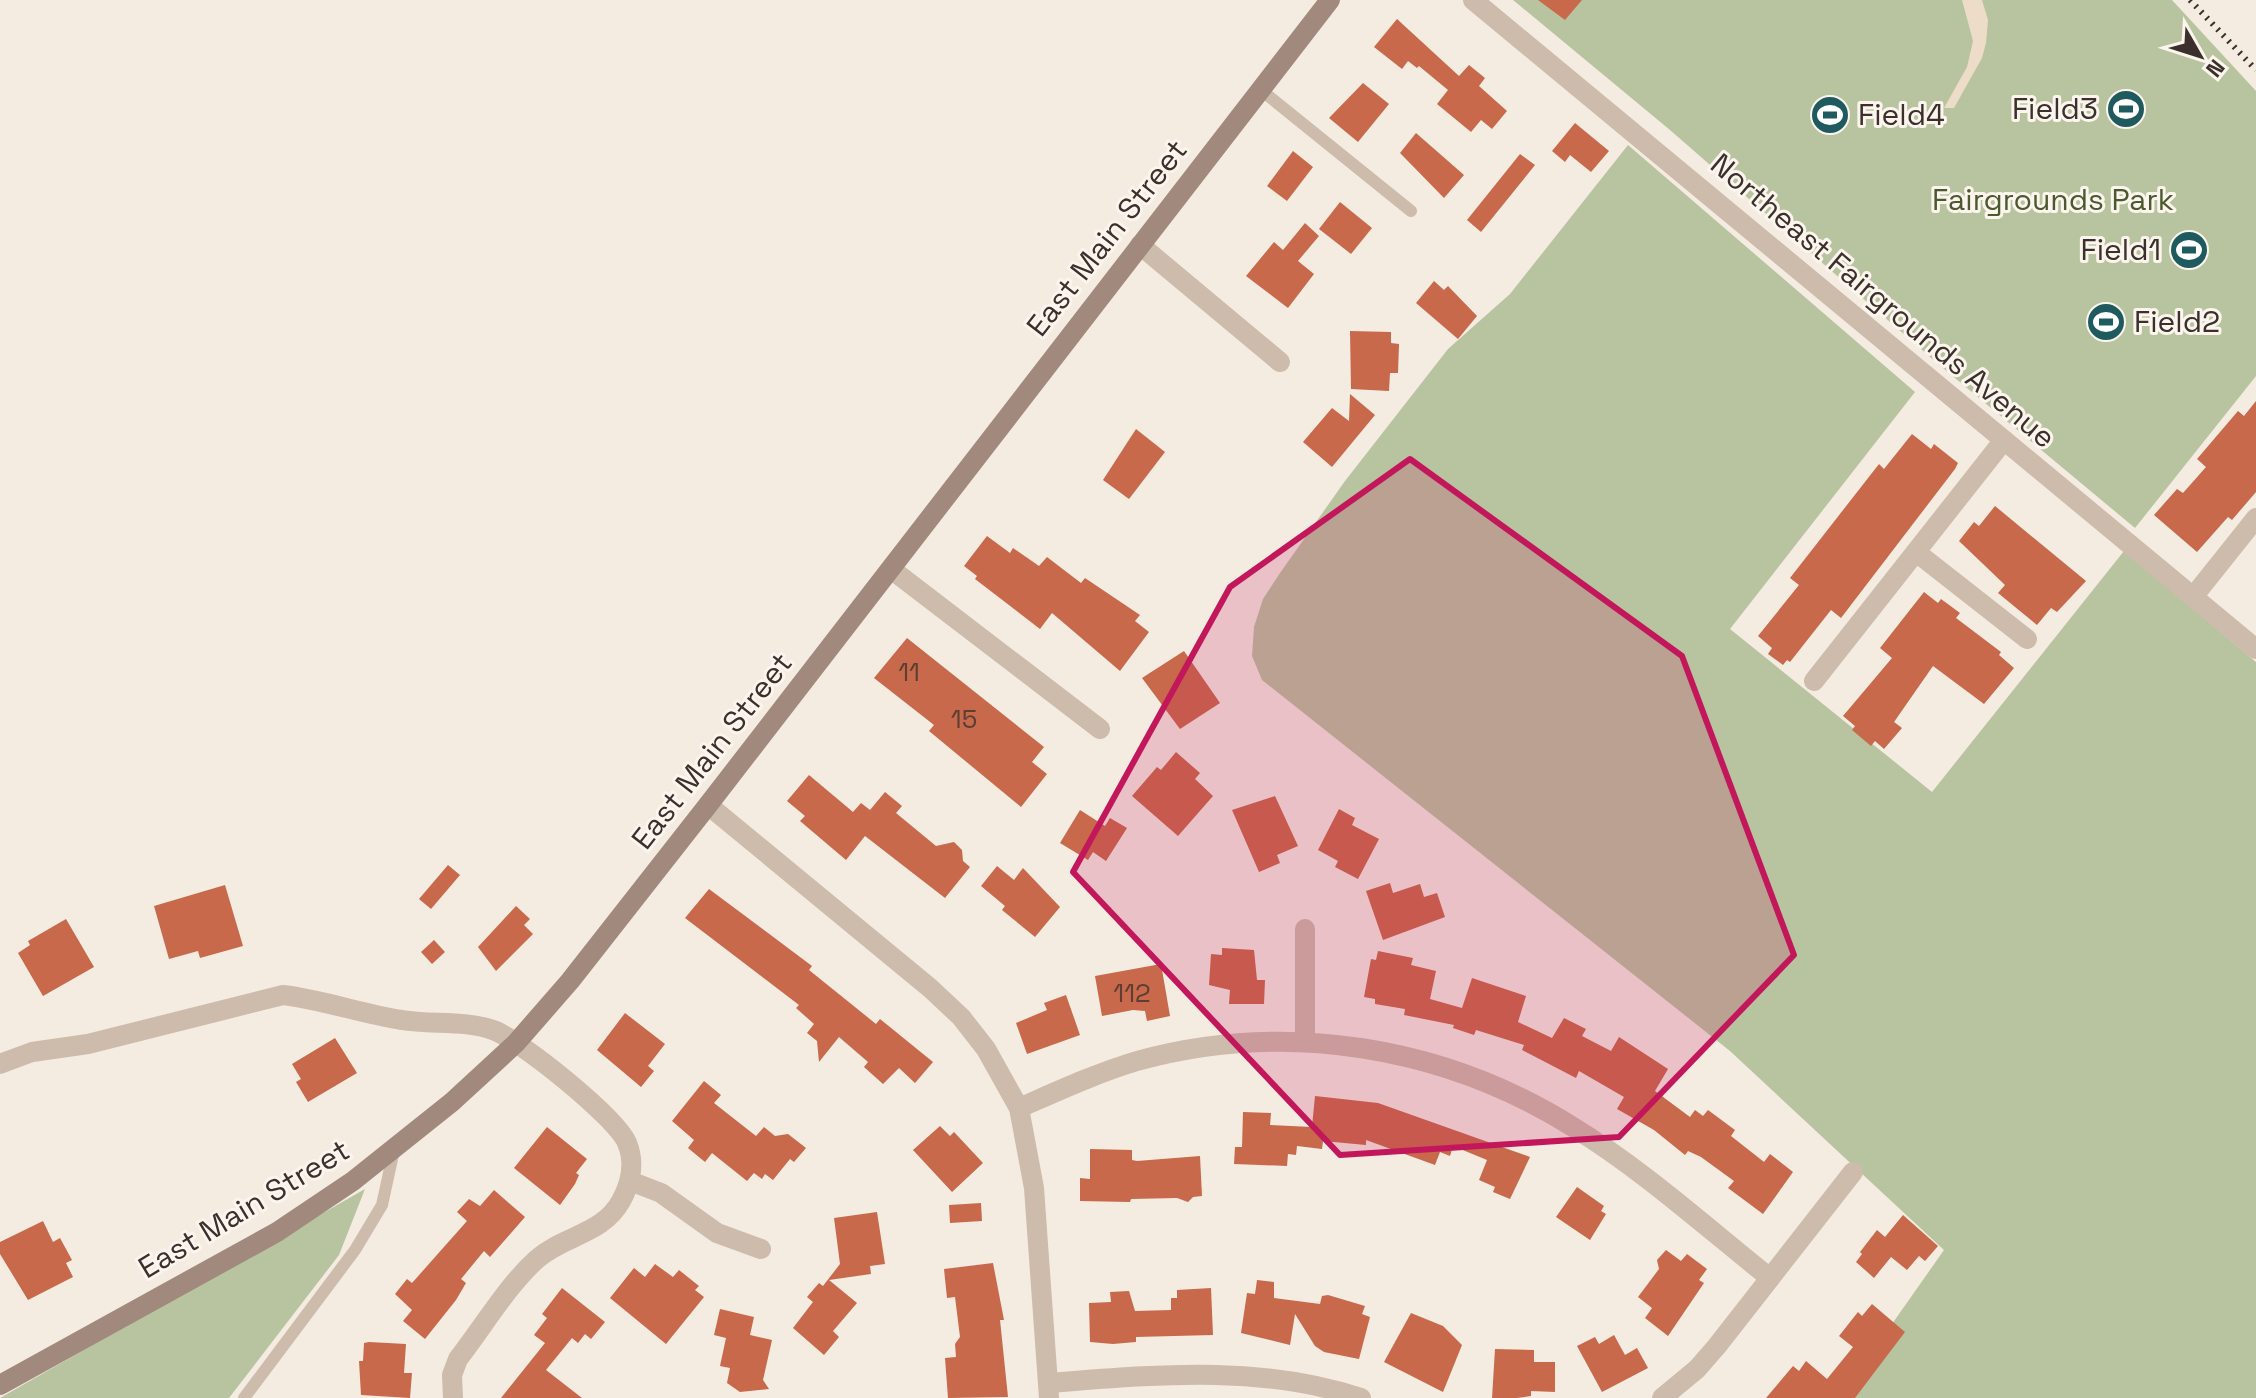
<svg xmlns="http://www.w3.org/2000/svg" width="2256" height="1398" font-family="'Space Grotesk',sans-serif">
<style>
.green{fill:#b8c4a0}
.plaza{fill:#ecdcc8}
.building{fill:#c8694b}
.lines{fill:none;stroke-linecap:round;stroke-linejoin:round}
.service{stroke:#cdbbac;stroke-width:12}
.minor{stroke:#cdbbac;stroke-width:20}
.secondary{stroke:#a18a7d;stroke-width:20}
.rail{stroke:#3b302b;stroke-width:6;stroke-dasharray:2 6;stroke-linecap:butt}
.marked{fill:#c2185b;fill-opacity:0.2;stroke:#c2185b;stroke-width:6;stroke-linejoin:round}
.labels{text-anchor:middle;stroke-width:6;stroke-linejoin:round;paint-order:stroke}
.number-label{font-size:26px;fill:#5e3e33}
.poi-label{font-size:30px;fill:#3b302b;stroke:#fbf5ee;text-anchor:end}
.park-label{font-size:30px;fill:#4a5a2e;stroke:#fbf5ee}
.street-label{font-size:30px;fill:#3b302b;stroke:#fbf5ee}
</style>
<rect width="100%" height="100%" fill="#f4ebe1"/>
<g class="green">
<polygon points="1513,0 2172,0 2256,91 2256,376 2135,528 1937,363 1670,130"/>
<polygon points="1628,145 1915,392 1730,629 1932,792 2124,551 2256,662 2256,1398 1840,1398 1944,1250 1730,1051 1262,680 1252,656 1254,627 1263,599 1280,573 1345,481 1448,349 1510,294"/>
<polygon points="365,1189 339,1255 229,1398 0,1398"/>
</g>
<polygon class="plaza" points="1962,0 1982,0 1988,20 1986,43 1982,58 1954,108 1944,108 1967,67 1973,41"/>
<g class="building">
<polygon points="1538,0 1582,0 1565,20"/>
<polygon points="1397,19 1459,76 1469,65 1485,78 1479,86 1507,111 1492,129 1481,120 1471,132 1437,104 1448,90 1419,66 1417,68 1408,61 1402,69 1374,47"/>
<polygon points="1363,83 1389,104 1358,142 1329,118"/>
<polygon points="1575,123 1609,151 1591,172 1570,155 1565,162 1552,151"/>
<polygon points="1416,133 1464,175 1444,198 1400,153"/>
<polygon points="1293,151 1313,167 1287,201 1267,186"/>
<polygon points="1520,154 1535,165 1481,232 1467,220"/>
<polygon points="1340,202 1372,228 1351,254 1319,229"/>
<polygon points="1305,223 1319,236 1298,261 1314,274 1288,308 1246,276 1274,242 1283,250"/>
<polygon points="1434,281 1444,290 1448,286 1477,316 1458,339 1416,303"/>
<polygon points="1350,331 1391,332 1391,343 1399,344 1398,373 1390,373 1389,391 1351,389"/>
<polygon points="1350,394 1375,415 1332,467 1303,442 1332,408 1349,421"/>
<polygon points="2256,401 2256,492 2232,520 2228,517 2197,552 2154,515 2177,489 2183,493 2206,467 2197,459 2238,411 2244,416"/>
<polygon points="1136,429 1165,452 1129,499 1103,480"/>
<polygon points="1912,434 1931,449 1934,444 1958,463 1955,469 1841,618 1831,610 1790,662 1787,660 1783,665 1768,654 1772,648 1758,636 1799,585 1790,578 1879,464 1884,469"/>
<polygon points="1995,506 2086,581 2057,612 2051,608 2037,625 1998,593 2005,585 1959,541 1974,522 1979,526"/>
<polygon points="987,536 1010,553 1013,548 1039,566 1047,557 1081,583 1085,578 1140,615 1135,621 1149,632 1120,671 1052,613 1040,629 975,579 977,576 964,566"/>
<polygon points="1924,592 1938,603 1941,599 1960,613 1956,618 2001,652 1999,655 2014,668 1984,704 1933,666 1894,722 1902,728 1884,749 1875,741 1871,746 1852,730 1855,726 1843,716 1892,658 1880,648"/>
<polygon points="907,638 1044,747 1032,762 1047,774 1021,807 929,731 934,725 874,678"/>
<polygon points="1184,651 1220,703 1180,729 1142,678"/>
<polygon points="1176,752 1200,773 1195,779 1213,796 1178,836 1132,796 1157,767 1161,770"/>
<polygon points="809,775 853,812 861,803 870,810 885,792 902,806 896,813 936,846 954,842 962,850 963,861 970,867 945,898 865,836 846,860 800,821 805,816 787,801"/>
<polygon points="1275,796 1298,846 1277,855 1280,863 1259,872 1232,810"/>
<polygon points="1339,809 1355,818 1352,825 1379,839 1358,879 1335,867 1338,861 1318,850"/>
<polygon points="1080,810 1105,826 1110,818 1127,828 1106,861 1093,852 1088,860 1060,843"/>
<polygon points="448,865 460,875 431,909 419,899"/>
<polygon points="997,866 1014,880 1023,868 1060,907 1035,937 1002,910 1005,906 981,886"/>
<polygon points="1390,883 1393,893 1420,884 1424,897 1437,893 1445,917 1383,940 1366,891"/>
<polygon points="225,885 243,946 200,958 198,951 169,959 154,906"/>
<polygon points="709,889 812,966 809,970 876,1024 880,1019 933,1062 915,1083 899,1068 883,1084 864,1067 868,1062 839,1037 819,1062 817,1041 807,1033 814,1024 796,1008 799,1005 685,918"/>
<polygon points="516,906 530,919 524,925 533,934 496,971 478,947"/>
<polygon points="66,919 94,967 43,996 18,953 30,945 28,941"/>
<polygon points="434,940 445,952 432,964 421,952"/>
<polygon points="1222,948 1254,950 1257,980 1265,980 1264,1004 1229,1004 1230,990 1209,985 1211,954 1222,955"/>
<polygon points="1378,951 1413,958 1411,965 1436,971 1430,999 1462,1008 1472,978 1526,996 1518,1022 1552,1038 1564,1018 1586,1029 1582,1036 1611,1051 1619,1037 1668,1069 1655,1091 1690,1117 1695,1110 1703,1116 1708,1110 1735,1130 1731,1136 1764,1162 1770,1154 1793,1172 1763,1214 1728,1188 1734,1181 1701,1157 1688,1151 1685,1155 1654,1130 1617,1109 1624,1097 1579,1071 1576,1078 1522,1050 1524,1045 1476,1030 1474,1035 1453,1028 1454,1025 1404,1015 1405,1009 1375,1004 1375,999 1364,997 1371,959 1376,960"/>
<polygon points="1161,964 1170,1016 1147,1021 1145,1011 1133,1010 1102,1016 1095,976"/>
<polygon points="1066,995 1080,1035 1027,1054 1016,1023 1047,1010 1044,1003"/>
<polygon points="625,1013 665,1044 648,1066 654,1071 641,1087 597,1050"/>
<polygon points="335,1038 357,1073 308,1102 296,1082 301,1079 292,1064"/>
<polygon points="704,1081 721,1095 714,1103 756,1136 764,1127 775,1136 788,1134 806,1148 794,1162 790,1159 773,1180 765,1174 762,1179 754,1173 747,1181 712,1153 705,1162 688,1148 694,1140 672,1121"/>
<polygon points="1315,1096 1378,1103 1530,1157 1510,1199 1493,1192 1495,1187 1479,1180 1487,1160 1453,1146 1450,1156 1440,1152 1435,1165 1366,1140 1366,1145 1323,1141 1322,1149 1297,1146 1296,1155 1288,1154 1287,1166 1234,1164 1235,1147 1242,1147 1243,1112 1271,1113 1270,1125 1312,1127"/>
<polygon points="940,1126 950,1136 954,1132 983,1163 952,1192 913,1150"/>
<polygon points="547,1127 587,1159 576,1173 579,1175 575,1184 560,1205 514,1168"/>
<polygon points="1090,1149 1132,1150 1132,1160 1137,1161 1200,1156 1202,1196 1193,1197 1188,1202 1177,1198 1131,1199 1130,1202 1080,1201 1080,1178 1090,1179"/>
<polygon points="1577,1187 1604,1206 1601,1211 1606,1214 1590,1240 1556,1217"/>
<polygon points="494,1190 525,1217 490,1257 484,1251 461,1279 466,1283 456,1300 425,1339 403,1321 412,1310 395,1294 407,1279 412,1283 467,1221 457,1212 469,1199 480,1206"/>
<polygon points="981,1203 982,1221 950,1223 949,1205"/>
<polygon points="877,1212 885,1264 870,1266 871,1274 829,1280 857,1303 833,1331 839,1337 824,1355 793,1328 813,1302 807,1297 819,1283 823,1286 840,1264 834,1218"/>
<polygon points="1903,1215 1938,1246 1925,1261 1919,1256 1907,1270 1891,1257 1874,1278 1856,1262 1862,1254 1860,1252 1877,1230 1885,1237"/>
<polygon points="43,1221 53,1242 60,1238 72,1260 66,1263 73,1277 28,1300 0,1254 0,1242"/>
<polygon points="1666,1250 1681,1261 1687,1254 1707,1269 1699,1280 1704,1283 1668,1336 1645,1318 1652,1308 1638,1297 1659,1269 1657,1260"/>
<polygon points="993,1263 1004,1320 1000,1320 1008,1397 948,1398 945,1358 956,1357 955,1344 960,1337 955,1297 947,1298 944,1269"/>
<polygon points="655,1264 673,1277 679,1270 699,1286 695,1290 704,1297 666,1344 610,1298 634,1268 645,1277"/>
<polygon points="1257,1280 1274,1282 1274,1298 1320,1304 1322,1296 1328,1295 1365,1306 1362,1314 1370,1317 1359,1359 1324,1352 1315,1346 1295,1314 1290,1345 1241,1333 1247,1293 1255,1294"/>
<polygon points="562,1288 605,1322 591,1339 585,1334 578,1343 572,1338 546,1370 582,1398 501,1398 545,1343 534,1335 547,1318 542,1314"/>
<polygon points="1211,1288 1213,1335 1136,1337 1136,1342 1113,1344 1090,1342 1089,1303 1111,1302 1110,1292 1129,1291 1135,1311 1171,1310 1171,1298 1177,1298 1177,1290"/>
<polygon points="1872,1304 1905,1332 1855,1398 1766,1398 1793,1366 1799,1371 1806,1361 1827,1379 1853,1347 1839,1336 1858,1312 1862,1316"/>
<polygon points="720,1309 754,1317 750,1335 772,1340 763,1380 769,1389 740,1392 727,1383 730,1368 720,1366 726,1338 714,1335"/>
<polygon points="1411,1313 1443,1326 1462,1345 1443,1392 1384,1362"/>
<polygon points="1614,1335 1625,1355 1637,1348 1648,1368 1602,1392 1577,1346 1595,1337 1599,1344"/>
<polygon points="369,1342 406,1344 404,1373 412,1373 410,1398 361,1395 359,1361 363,1361 364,1343"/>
<polygon points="1495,1349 1534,1350 1534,1362 1555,1362 1555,1392 1531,1391 1531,1396 1517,1398 1492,1398"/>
</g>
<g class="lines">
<g class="service">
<polyline points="1261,90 1411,211"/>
<polyline points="244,1398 355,1250 382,1205 394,1150"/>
</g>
<g class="minor">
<polyline points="1473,0 2256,649"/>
<polyline points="1140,245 1280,362"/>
<polyline points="1916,552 2027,639"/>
<polyline points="891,569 1100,729"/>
<polyline points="2193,597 2256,518"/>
<polyline points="1814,681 2004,440"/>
<polyline points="708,805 930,988 961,1017 986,1049 1019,1108 1034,1188 1049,1398"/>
<polyline points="1305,929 1305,1042"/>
<path d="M 0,1064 L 32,1052 L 88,1044 L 283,995 C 324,1000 362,1014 402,1020 C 430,1025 466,1020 493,1030 C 519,1039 617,1118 627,1143 C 635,1162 631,1183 621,1201 C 602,1235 564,1235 537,1259 C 507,1286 483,1327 458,1359 L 452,1375 L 453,1398"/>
<path d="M 1019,1108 C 1058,1091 1097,1073 1137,1061 C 1285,1020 1444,1046 1573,1127 C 1643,1170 1706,1227 1770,1278"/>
<polyline points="630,1181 661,1193 717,1233 761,1249"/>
<path d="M 1048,1383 C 1154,1375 1259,1364 1361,1398"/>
<polyline points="1662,1398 1697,1369 1717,1346 1853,1172"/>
</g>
<polyline class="secondary" points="0,1385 277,1232 353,1181 452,1102 516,1043 570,981 708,805 1330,0"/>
<polyline class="rail" points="2190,0 2256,70"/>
</g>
<path class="marked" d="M 1410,459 L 1682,656 L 1794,955 L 1619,1137 L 1340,1155 L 1073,872 L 1230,587 Z"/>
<defs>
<symbol id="stadium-disc" viewBox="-11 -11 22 22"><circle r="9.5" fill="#1f5a5e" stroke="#fbf5ee"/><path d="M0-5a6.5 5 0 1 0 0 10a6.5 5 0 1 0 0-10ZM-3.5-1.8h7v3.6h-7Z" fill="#fff"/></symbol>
</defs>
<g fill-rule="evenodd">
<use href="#stadium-disc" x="2104" y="87" width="44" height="44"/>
<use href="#stadium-disc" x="1808" y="93" width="44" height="44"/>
<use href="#stadium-disc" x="2167" y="228" width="44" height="44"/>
<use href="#stadium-disc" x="2084" y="300" width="44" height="44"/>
</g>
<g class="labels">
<g class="number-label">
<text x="909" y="681">11</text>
<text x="964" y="728">15</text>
<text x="1132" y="1002">112</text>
</g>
<g class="poi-label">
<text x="2098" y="119">Field3</text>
<text x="1858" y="125" text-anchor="start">Field4</text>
<text x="2161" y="260">Field1</text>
<text x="2134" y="332" text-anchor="start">Field2</text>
</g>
<g class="park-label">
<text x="2053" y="210">Fairgrounds Park</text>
</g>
<g class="street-label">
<text transform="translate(1107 238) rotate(-52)" y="10">East Main Street</text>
<text transform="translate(1883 301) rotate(40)" y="10">Northeast Fairgrounds Avenue</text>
<text transform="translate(712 751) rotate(-52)" y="10">East Main Street</text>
<text transform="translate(244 1209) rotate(-31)" y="10">East Main Street</text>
</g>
</g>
<g transform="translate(2200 56) rotate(129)" stroke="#fbf5ee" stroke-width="6" paint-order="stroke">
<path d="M0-6L14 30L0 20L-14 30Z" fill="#3b302b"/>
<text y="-12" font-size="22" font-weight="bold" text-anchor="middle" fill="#3b302b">N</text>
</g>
</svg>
